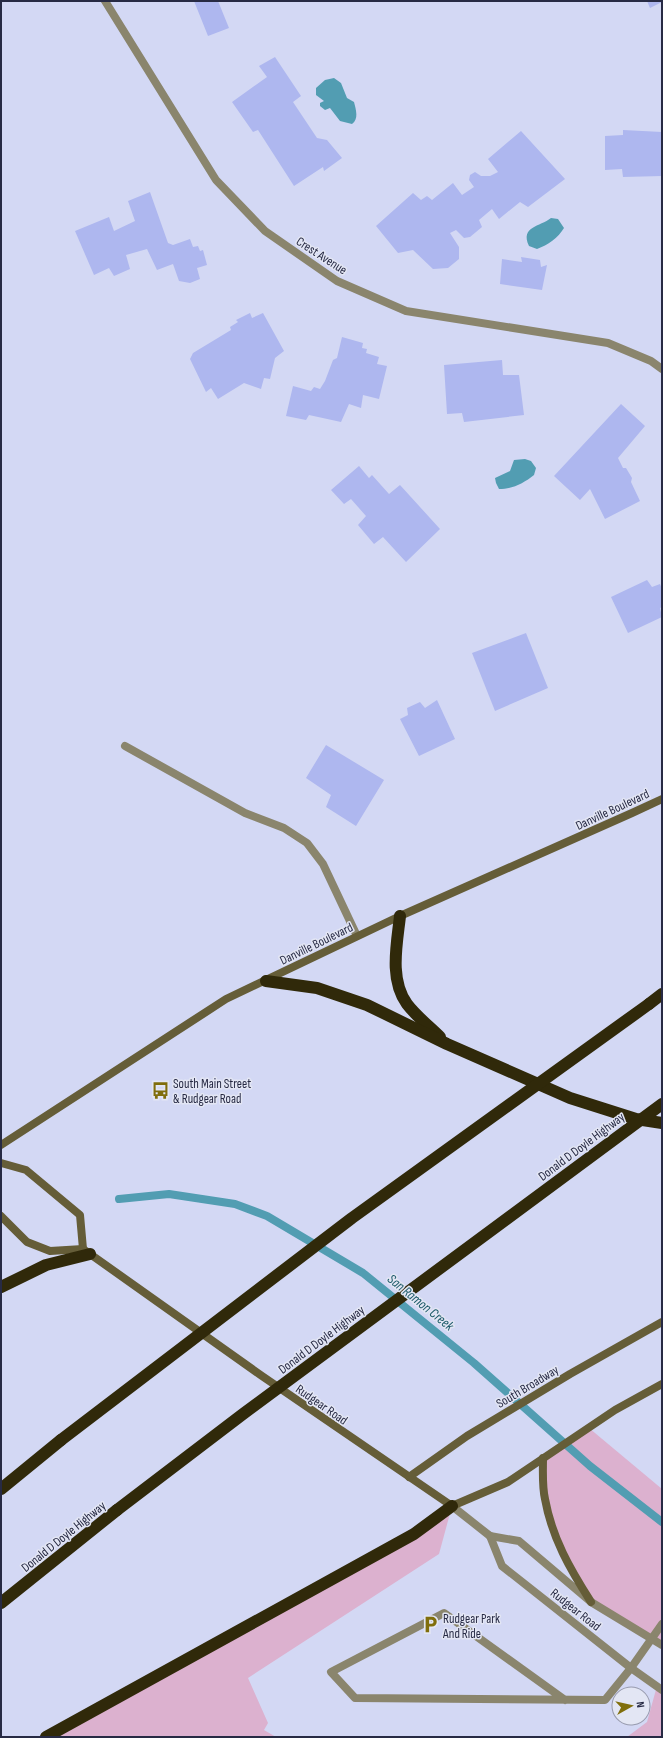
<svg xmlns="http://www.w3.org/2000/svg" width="663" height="1738" font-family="'Sofia Sans Condensed',sans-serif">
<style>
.green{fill:#dcb1cf}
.water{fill:#529db2}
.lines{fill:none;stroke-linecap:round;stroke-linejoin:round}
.stream{stroke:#529db2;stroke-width:8}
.building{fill:#aeb7ef}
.service{stroke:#8a856d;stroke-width:8}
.minor{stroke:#8a856d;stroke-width:8}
.tertiary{stroke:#8a856d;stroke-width:8}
.secondary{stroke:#655d38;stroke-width:8}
.motorway{stroke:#30290a;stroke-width:12}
.motorway-bridge{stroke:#30290a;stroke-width:12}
.labels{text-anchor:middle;stroke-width:3;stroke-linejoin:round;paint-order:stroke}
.street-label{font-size:13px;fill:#272a44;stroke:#e3e6f4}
.poi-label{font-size:13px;fill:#272a44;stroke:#e3e6f4;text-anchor:start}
.water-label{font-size:14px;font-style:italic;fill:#1c5a69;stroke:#e3e6f4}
</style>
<rect width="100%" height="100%" fill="#d3d8f4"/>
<g class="green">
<polygon points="589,1428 662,1489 662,1645 591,1602 551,1526 543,1458"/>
<polygon points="452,1506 439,1554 248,1678 268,1723 264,1730 276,1737 46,1737"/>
<polygon points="657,1686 662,1690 662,1737 627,1737 647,1722"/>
</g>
<g class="water">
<path d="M 334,78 L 341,83 L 347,98 L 354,102 C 356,110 359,119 352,124 L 340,121 L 330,108 L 325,110 L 320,106 L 320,103 L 324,101 L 316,95 L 316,88 L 325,80 Z"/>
<path d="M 551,218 L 558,219 L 564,228 C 558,238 548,245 537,249 L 529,246 C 520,226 540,227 551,218 Z"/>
<path d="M 525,459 L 531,461 L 536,468 L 534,475 C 524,483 513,489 499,489 L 496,483 L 495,478 L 510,471 L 514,460 Z"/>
</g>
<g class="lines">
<polyline class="stream" points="119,1199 169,1194 235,1204 267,1216 363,1273 474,1363 590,1466 662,1522"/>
</g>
<g class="building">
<polygon points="194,1 218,1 229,28 208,36"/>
<polygon points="647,1 662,1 662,2 650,8"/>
<polygon points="275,57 301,96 293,102 317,138 327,140 342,158 324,171 323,167 294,186 258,130 253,132 232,102 267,77 259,66"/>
<polygon points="623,130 662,132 662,176 623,177 622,169 605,170 605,136 623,135"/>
<polygon points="521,131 565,179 528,207 520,202 499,219 492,209 479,220 482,227 470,237 464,238 456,230 450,233 459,247 459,259 448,268 433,269 413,250 398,253 376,226 413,193 421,200 427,196 432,200 453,183 462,195 474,187 469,180 470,175 475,172 481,176 490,176 498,172 488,159"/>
<polygon points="150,192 168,243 173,245 190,239 193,247 198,246 200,251 203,250 207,265 197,268 200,279 190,283 179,281 173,264 157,270 147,249 126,255 130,269 114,276 109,268 94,275 75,231 109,217 114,231 135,221 128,201"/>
<polygon points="521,257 540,260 541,267 547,265 542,290 500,284 502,259 522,262"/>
<polygon points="250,313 252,318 263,313 284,351 275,358 270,379 264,378 261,389 244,383 218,399 211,388 206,392 190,359 193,353 231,330 230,327 238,322 236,320"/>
<polygon points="342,337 363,343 362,348 367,349 366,353 379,357 377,364 387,366 379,399 363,395 361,408 349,404 341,422 309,415 306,420 286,416 293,386 311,391 314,387 320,389 325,381 333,360 337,358"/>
<polygon points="502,360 503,375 519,375 524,415 464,422 462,413 447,414 444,365"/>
<polygon points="621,404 645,426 618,458 623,468 626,468 632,478 631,482 640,501 605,519 590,489 580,500 554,476"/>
<polygon points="359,466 369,478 372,475 389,494 400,485 440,529 406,562 383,537 374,544 358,525 366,516 351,499 344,504 331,490"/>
<polygon points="647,580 652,587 660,584 662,589 662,607 660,608 662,617 628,633 611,597"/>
<polygon points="526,633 548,688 495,711 472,653"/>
<polygon points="437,700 455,739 419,756 400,719 408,715 407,708 420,702 425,708"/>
<polygon points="326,745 384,780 356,826 326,807 331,795 306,778"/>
</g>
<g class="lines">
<g class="service">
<polyline points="125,746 245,813 284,828 307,843 323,864 357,936"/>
<polyline points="565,1700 444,1613 331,1672 355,1698 605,1700 631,1668"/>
</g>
<polyline class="minor" points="631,1668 662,1624"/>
<g class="tertiary">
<polyline points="105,1 216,180 265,231 337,281 406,311 608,343 651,361 662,369"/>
<polyline points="452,1506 490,1536 519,1541 591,1602 662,1645"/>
<polyline points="490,1536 502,1566 631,1668 662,1690"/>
</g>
<g class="secondary">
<polyline points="1,1145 226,999 400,916 632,813 662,799"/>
<polyline points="1,1163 26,1170 80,1215 83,1249"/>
<polyline points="1,1216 27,1242 50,1251 83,1249 262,1376 452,1506 508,1482 615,1410 662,1384"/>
<path d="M 543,1458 C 543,1471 542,1486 545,1499 C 552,1538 570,1569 591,1602"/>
<polyline points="409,1477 467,1436 570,1374 662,1322"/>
</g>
<g class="motorway">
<path d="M 400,916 C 397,944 389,979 407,1004 C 416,1016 430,1027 440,1037"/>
<polyline points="266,981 317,988 367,1005 447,1044 570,1098 636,1119 662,1123"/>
<polyline points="649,1004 662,994"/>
<polyline points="1,1287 46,1265 90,1254"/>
<polyline points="1,1489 61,1440"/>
<polyline points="1,1603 117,1510"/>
<polyline points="46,1737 414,1534 452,1506"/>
</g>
<g class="motorway-bridge">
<polyline points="61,1440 352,1218 649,1004"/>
<polyline points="117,1510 243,1414 662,1104"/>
</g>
</g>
<defs>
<symbol id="bus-bare" viewBox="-9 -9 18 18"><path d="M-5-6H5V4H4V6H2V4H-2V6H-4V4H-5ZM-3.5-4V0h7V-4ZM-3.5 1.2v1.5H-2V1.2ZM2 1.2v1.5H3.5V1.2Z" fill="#806e0c" stroke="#e3e6f4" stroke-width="2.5" paint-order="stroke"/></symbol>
<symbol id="parking-bare" viewBox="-9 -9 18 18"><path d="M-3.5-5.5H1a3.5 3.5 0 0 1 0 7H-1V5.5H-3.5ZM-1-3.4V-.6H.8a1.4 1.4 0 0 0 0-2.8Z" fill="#806e0c" stroke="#e3e6f4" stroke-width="2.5" paint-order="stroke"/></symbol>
</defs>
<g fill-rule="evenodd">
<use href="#bus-bare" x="148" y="1078" width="25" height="25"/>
<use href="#parking-bare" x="418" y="1612" width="25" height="25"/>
</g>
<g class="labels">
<g class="street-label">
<text transform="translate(322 255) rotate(33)" y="5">Crest Avenue</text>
<text transform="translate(612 809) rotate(-25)" y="5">Danville Boulevard</text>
<text transform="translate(316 943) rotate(-26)" y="5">Danville Boulevard</text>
<text transform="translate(581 1146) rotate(-37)" y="5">Donald D Doyle Highway</text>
<text transform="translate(321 1339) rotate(-37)" y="5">Donald D Doyle Highway</text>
<text transform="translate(527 1386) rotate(-31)" y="5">South Broadway</text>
<text transform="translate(322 1404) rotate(35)" y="5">Rudgear Road</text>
<text transform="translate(63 1536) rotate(-39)" y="5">Donald D Doyle Highway</text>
<text transform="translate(576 1609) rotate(38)" y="5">Rudgear Road</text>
</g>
<g class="poi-label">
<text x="173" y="1088">South Main Street<tspan x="173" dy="15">&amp; Rudgear Road</tspan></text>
<text x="443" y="1623">Rudgear Park<tspan x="443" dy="15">And Ride</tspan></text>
</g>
<g class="water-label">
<text transform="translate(421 1302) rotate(39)" y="5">San Ramon Creek</text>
</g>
</g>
<rect width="663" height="1738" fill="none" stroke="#272a44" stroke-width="4"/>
<g transform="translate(631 1706) rotate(82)"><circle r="19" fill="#e3e6f4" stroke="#989bae"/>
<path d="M0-3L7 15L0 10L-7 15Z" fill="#806e0c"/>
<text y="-6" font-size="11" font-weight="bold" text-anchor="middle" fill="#272a44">N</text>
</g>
</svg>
